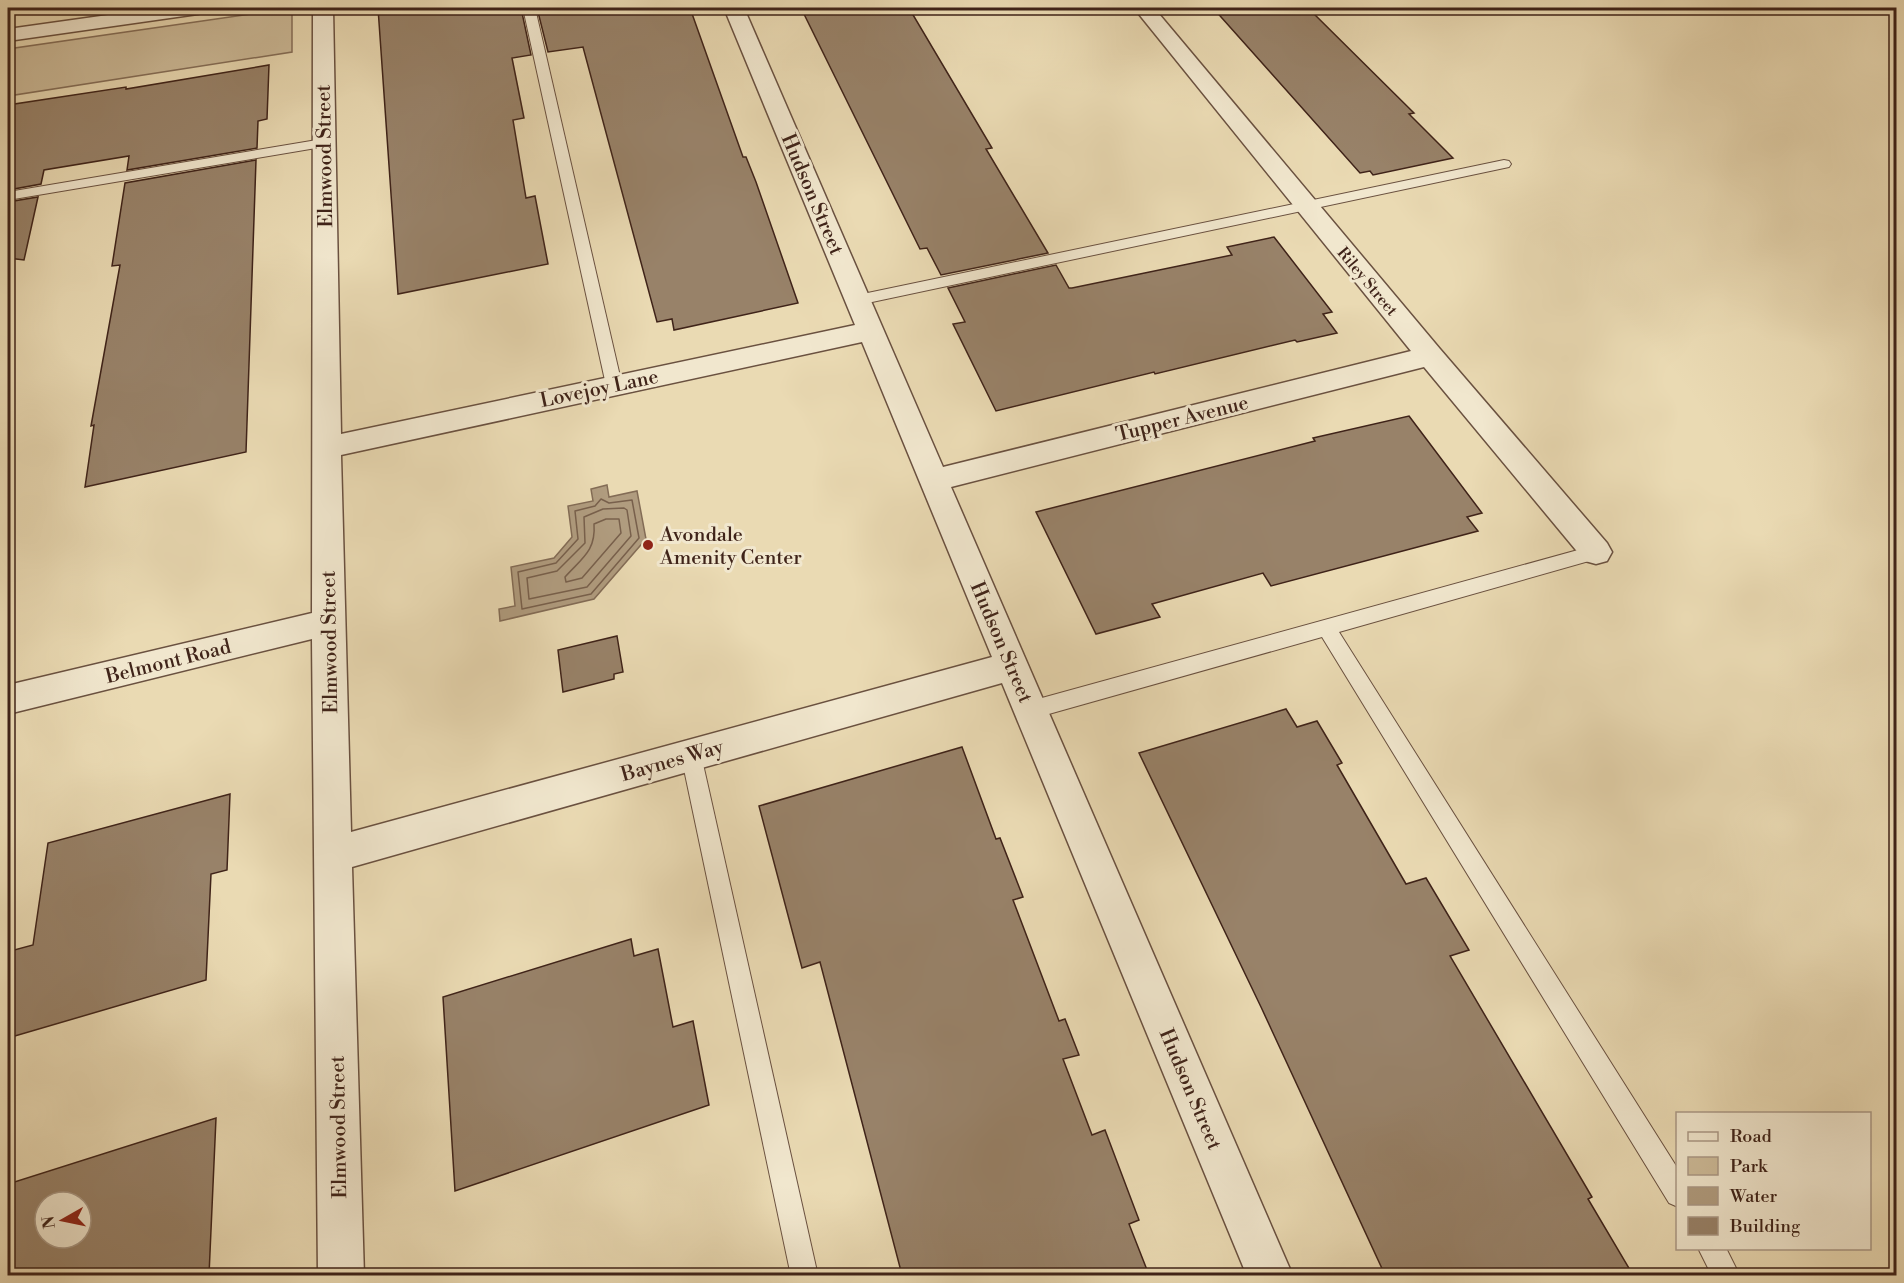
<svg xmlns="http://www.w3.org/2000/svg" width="1904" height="1283" font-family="'Libre Bodoni',serif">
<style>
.green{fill:#cdbb99;stroke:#866f59;stroke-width:1.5}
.water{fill:#b09c7f;stroke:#836c56;stroke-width:1.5}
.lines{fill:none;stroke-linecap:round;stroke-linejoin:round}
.shore{stroke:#78604c;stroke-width:1.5}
.building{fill:#988269;stroke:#3f2319;stroke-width:1.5;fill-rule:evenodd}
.service-casing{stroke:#6a5140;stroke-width:2}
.minor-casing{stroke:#6a5140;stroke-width:3}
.service{fill:#f1e7ce;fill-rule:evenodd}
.minor{fill:#f1e7ce;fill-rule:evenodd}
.poi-dot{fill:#8f2418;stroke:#f1e7ce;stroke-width:2}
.labels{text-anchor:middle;stroke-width:6;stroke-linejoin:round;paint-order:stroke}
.far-street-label{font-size:16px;fill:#3f2319;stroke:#f1e7ce}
.street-label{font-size:20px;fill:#3f2319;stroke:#f1e7ce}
.poi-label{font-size:20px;fill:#3f2319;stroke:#f1e7ce;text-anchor:start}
</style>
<rect width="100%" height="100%" fill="#eadab3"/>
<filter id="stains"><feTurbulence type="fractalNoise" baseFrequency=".00333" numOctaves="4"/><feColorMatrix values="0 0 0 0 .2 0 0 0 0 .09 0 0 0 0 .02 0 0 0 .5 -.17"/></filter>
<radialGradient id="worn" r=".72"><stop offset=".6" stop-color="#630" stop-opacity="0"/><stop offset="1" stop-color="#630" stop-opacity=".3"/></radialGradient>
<polygon class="green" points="292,8 292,52 8,96 8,49"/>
<polygon class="water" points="607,485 609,497 637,491 646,539 594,599 500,621 499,609 515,606 511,567 554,558 572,537 568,506 593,501 591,489"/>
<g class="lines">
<g class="shore">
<polygon points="601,499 609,503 632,500 639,538 591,594 522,609 518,572 556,563 578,539 575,511 595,506"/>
<polygon points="624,508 627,510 631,536 587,587 529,599 527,578 557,571 585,543 584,517 603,509"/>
<path d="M 606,519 L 619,519 L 621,533 L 582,578 L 566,582 L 565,577 C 582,558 596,551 594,524 Z"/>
</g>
</g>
<g class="building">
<polygon points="378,8 521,8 531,55 512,58 524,118 513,120 526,198 535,196 548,264 398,294"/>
<polygon points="537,8 690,8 743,157 746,157 756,182 798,303 674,330 672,319 657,322 583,47 548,52"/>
<polygon points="801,8 909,8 992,148 986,149 1048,253 941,275 927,248 920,249"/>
<polygon points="1213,8 1308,8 1414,113 1409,114 1453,158 1373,175 1370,171 1360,173"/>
<polygon points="269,65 267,119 258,121 257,148 127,170 129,156 44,170 41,184 8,190 8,105 126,87 126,89"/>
<polygon points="256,160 246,452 85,487 94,425 91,426 120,265 112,266 125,183"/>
<polygon points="38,197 24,260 8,258 8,202"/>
<polygon points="1274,237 1332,312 1323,314 1337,333 1297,342 1295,340 1155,374 1154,372 996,411 953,324 965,322 948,288 1056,265 1069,288 1072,288 1232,255 1227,247"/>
<polygon points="1409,416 1482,513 1467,517 1478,531 1271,586 1263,573 1152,604 1160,617 1096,634 1036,512 1315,441 1313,438"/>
<polygon points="617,636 623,672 614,674 614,679 563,692 558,650"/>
<polygon points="1286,709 1297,727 1317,721 1342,763 1337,765 1406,884 1426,878 1469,950 1450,956 1592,1197 1588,1199 1633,1275 1385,1275 1261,1007 1139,753"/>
<polygon points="962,747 996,839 1000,838 1023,897 1013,900 1059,1021 1065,1019 1079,1055 1063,1059 1092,1135 1105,1130 1139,1220 1129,1224 1149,1275 902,1275 820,962 802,968 759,806"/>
<polygon points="230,794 227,870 211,874 206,980 8,1038 8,997 14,950 33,945 48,843"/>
<polygon points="631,939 634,956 658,949 673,1027 693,1021 709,1105 455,1191 443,997"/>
<path d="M 216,1118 L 209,1275 L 8,1275 L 8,1184 ZM 45,1202 L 81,1202 L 81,1238 L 45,1238 Z"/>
</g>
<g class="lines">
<defs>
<g id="service">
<polygon points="523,8 535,8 622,385 620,389 608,389 606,385"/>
<polygon points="323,139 328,140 330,143 328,146 8,200 8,192"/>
<polygon points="1504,160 1509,161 1511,164 1509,167 858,305 850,300 858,295"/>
<polygon points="1596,545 1603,547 1605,552 1603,557 1339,632 1678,1169 1678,1207 1669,1203 1322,637 1031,719 1024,716 1021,710 1024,704 1031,701"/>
<polygon points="691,746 698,748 701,755 818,1276 791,1276 681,755 684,748"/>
<polygon points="1698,1248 1726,1248 1740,1276 1712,1276"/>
</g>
<g id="minor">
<polygon points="158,8 208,8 205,12 198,14 8,41 8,29"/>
<path d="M 313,8 L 333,8 L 341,434 L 855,325 L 724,8 L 744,8 L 943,467 L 1411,351 L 1134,8 L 1154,8 L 1440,349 L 1607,543 L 1612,552 L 1607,561 L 1596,564 L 1585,561 L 1424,367 L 951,487 L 1293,1276 L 1247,1276 L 1002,683 L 352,867 L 364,1276 L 318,1276 L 312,639 L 8,714 L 8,685 L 312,613 ZM 862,342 L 992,657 L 351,832 L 341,455 Z"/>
</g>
</defs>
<use href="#service" class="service-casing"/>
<use href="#minor" class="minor-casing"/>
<use href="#service" class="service"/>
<use href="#minor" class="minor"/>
</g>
<circle class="poi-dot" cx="648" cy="545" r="6"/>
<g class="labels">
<g class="far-street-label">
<text transform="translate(1368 281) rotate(50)" y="6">Riley Street</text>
</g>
<g class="street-label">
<text transform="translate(324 156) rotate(-91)" y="7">Elmwood Street</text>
<text transform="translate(813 194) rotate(67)" y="7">Hudson Street</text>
<text transform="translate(599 388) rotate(-12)" y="7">Lovejoy Lane</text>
<text transform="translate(1182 418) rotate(-14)" y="7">Tupper Avenue</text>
<text transform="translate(329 642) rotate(-91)" y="7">Elmwood Street</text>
<text transform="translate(1002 642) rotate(67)" y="7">Hudson Street</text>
<text transform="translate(168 661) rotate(-14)" y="7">Belmont Road</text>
<text transform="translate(672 760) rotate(-16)" y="7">Baynes Way</text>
<text transform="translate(1191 1089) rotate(67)" y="7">Hudson Street</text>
<text transform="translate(338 1127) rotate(-91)" y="7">Elmwood Street</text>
</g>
<g class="poi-label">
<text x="660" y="541">Avondale<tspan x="660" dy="23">Amenity Center</tspan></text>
</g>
</g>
<rect width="1904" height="1283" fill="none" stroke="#eadab3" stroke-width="30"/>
<rect x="9" y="9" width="1886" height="1265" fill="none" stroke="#3f2319" stroke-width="3"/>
<rect x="15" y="15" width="1874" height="1253" fill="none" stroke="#3f2319" stroke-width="1.5"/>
<rect x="1676" y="1112" width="195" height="138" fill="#f1e7ce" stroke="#aa9986" stroke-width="1.5"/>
<rect x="1688" y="1132" width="30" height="9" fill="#f1e7ce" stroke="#aa9986" stroke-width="1.5"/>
<text x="1730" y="1142" font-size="18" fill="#3f2319">Road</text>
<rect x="1688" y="1157" width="30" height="18" fill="#cdbb99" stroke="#aa9986" stroke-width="1.5"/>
<text x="1730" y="1172" font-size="18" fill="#3f2319">Park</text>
<rect x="1688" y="1187" width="30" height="18" fill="#b09c7f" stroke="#aa9986" stroke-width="1.5"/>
<text x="1730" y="1202" font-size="18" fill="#3f2319">Water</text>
<rect x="1688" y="1217" width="30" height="18" fill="#988269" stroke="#aa9986" stroke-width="1.5"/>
<text x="1730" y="1232" font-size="18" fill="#3f2319">Building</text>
<g transform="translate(63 1220) rotate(261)"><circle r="28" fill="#f1e7ce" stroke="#aa9986" stroke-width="1.5"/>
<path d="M0-4.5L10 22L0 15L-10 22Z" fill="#8f2418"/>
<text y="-9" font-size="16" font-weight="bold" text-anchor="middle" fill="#3f2319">N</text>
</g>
<rect width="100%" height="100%" filter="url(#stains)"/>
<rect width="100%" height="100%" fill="url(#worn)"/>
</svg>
